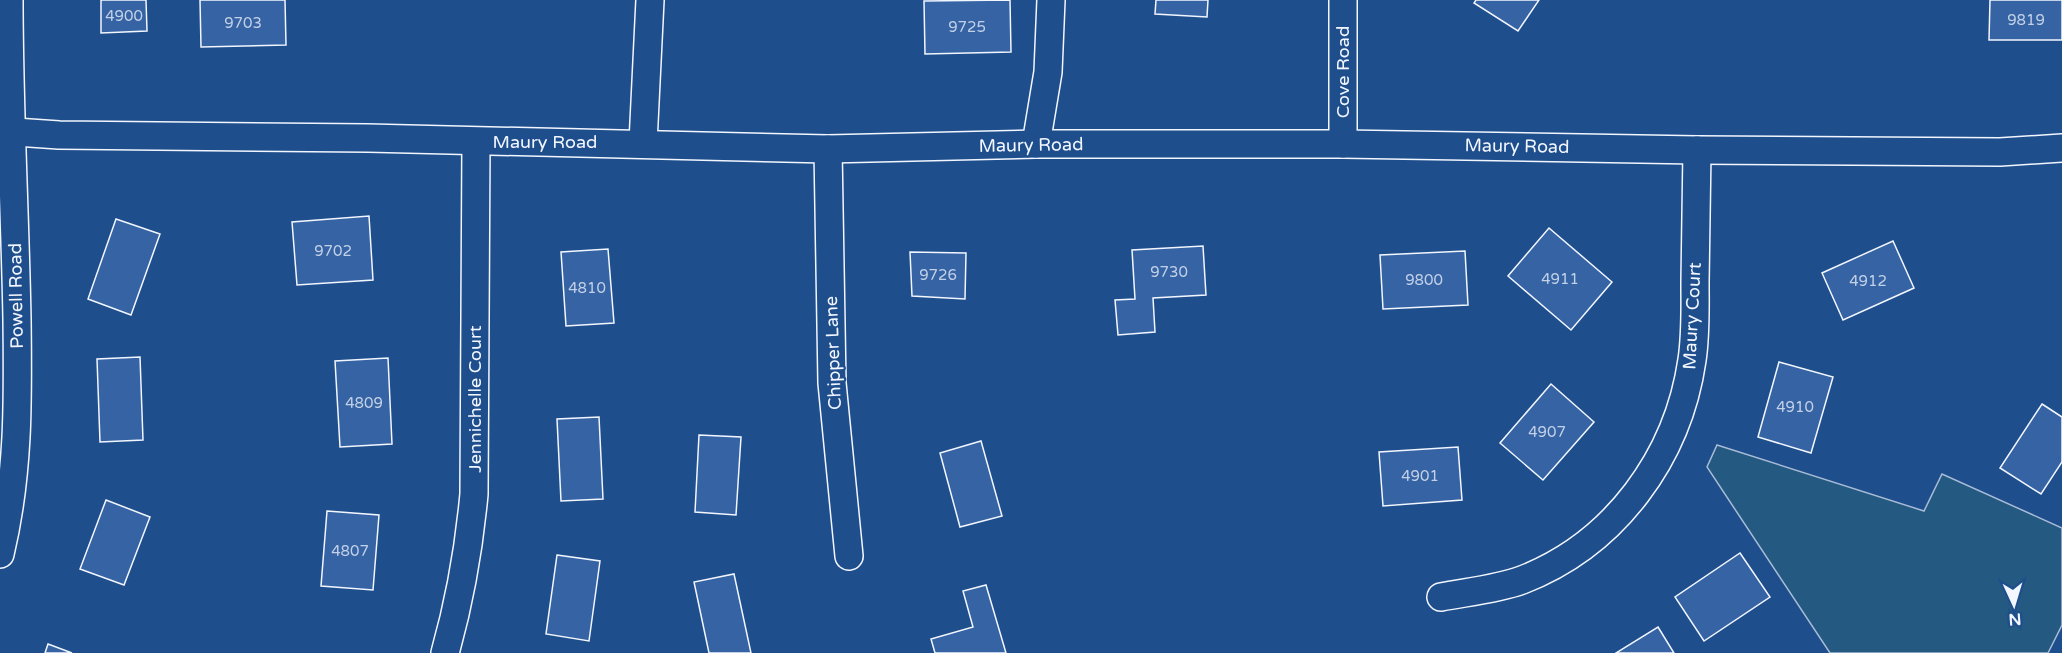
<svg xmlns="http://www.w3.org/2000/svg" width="2062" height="653" font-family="'Varela Round',sans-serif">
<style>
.green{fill:#245a82;stroke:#a8bbd7;stroke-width:1.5}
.building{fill:#3563a3;stroke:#f2f6ff;stroke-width:1.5}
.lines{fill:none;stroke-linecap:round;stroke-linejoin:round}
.minor-casing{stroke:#f2f6ff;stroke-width:30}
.minor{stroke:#1f4e8c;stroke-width:27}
.labels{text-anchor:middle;stroke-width:4.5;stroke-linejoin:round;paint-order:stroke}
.number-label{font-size:15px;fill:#c3d1e8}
.street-label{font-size:18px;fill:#f2f6ff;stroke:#1f4e8c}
</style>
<rect width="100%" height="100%" fill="#1f4e8c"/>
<polygon class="green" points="1717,445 1924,511 1942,474 2062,528 2062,625 2048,653 1830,653 1707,467"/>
<g class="building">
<polygon points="101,0 146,0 147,31 101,33"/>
<polygon points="200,0 285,0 286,45 201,47"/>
<polygon points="1010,0 1011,52 925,54 924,1"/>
<polygon points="1156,0 1208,0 1207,17 1155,14"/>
<polygon points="1476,0 1539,0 1518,31 1474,3"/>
<polygon points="1990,0 2062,0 2062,40 1989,40"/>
<polygon points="369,216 373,280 297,285 292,222"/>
<polygon points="116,219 160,234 131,315 88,299"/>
<polygon points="1549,228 1612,282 1571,330 1508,276"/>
<polygon points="1893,241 1914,288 1843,320 1822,273"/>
<polygon points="1203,246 1206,295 1153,298 1155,332 1118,335 1115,300 1135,299 1132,250"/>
<polygon points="608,249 614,323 566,326 561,252"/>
<polygon points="1465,251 1468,305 1383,309 1380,255"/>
<polygon points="910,252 966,253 965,299 912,296"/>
<polygon points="140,357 143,440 100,442 97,359"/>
<polygon points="388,358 392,444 340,447 335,361"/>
<polygon points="1779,362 1833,377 1811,453 1758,437"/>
<polygon points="1551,384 1594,422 1543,480 1500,443"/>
<polygon points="2042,404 2062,417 2062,462 2041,494 2000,468"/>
<polygon points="599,417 603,499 561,501 557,419"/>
<polygon points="699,435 741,437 736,515 695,512"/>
<polygon points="981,441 1002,516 960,527 940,453"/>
<polygon points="1458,447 1462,500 1383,506 1379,452"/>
<polygon points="106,500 150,517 124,585 80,569"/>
<polygon points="327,511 379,515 373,590 321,586"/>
<polygon points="1740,553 1770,597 1704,641 1675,597"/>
<polygon points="557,555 600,561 589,641 546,634"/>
<polygon points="734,574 751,653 709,653 694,582"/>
<polygon points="986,585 1006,653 935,653 931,639 973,627 963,591"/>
<polygon points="1658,627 1674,653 1616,653"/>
<polygon points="48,644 72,653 45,653"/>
</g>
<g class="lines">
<defs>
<g id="minor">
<polyline points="0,131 59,135 368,138 828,149 1036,144 1343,144 1697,150 2000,152 2062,148"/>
<polyline points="643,143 650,0"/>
<polyline points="1036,144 1048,72 1051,0"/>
<polyline points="1343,144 1343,0"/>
<polyline points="828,149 832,383 849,556"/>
<path d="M 0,554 C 19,474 18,400 17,319 C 15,212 9,106 9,0"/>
<path d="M 1441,597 C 1467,592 1498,589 1522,580 C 1615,544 1678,457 1692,360 C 1696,334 1695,308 1695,282 C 1696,238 1696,194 1697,150"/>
<path d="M 445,653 C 460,600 469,548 474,494 L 476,142"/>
</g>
</defs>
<use href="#minor" class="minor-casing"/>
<use href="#minor" class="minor"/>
</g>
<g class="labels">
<g class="number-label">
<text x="124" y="21">4900</text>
<text x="2026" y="25">9819</text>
<text x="243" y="28">9703</text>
<text x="967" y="32">9725</text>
<text x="333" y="256">9702</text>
<text x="1169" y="277">9730</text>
<text x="938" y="280">9726</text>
<text x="1560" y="284">4911</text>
<text x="1424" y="285">9800</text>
<text x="1868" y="286">4912</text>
<text x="587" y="293">4810</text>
<text x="364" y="408">4809</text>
<text x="1795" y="412">4910</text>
<text x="1547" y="437">4907</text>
<text x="1420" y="481">4901</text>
<text x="350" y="556">4807</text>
</g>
<g class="street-label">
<text transform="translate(1343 72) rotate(-90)" y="6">Cove Road</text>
<text x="545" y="148">Maury Road</text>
<text transform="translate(1031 145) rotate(-1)" y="6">Maury Road</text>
<text transform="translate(1517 146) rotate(1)" y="6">Maury Road</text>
<text transform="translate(16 296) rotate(-91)" y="6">Powell Road</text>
<text transform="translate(1692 316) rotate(-87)" y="6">Maury Court</text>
<text transform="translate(833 353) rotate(-92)" y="6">Chipper Lane</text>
<text transform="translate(475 399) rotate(-90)" y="6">Jennichelle Court</text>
</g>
</g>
<g transform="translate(2014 605) rotate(176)" stroke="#1f4e8c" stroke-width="4.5" paint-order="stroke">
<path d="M0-4.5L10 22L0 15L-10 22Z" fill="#f2f6ff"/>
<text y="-9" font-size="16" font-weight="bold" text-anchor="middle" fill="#f2f6ff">N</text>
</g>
</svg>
